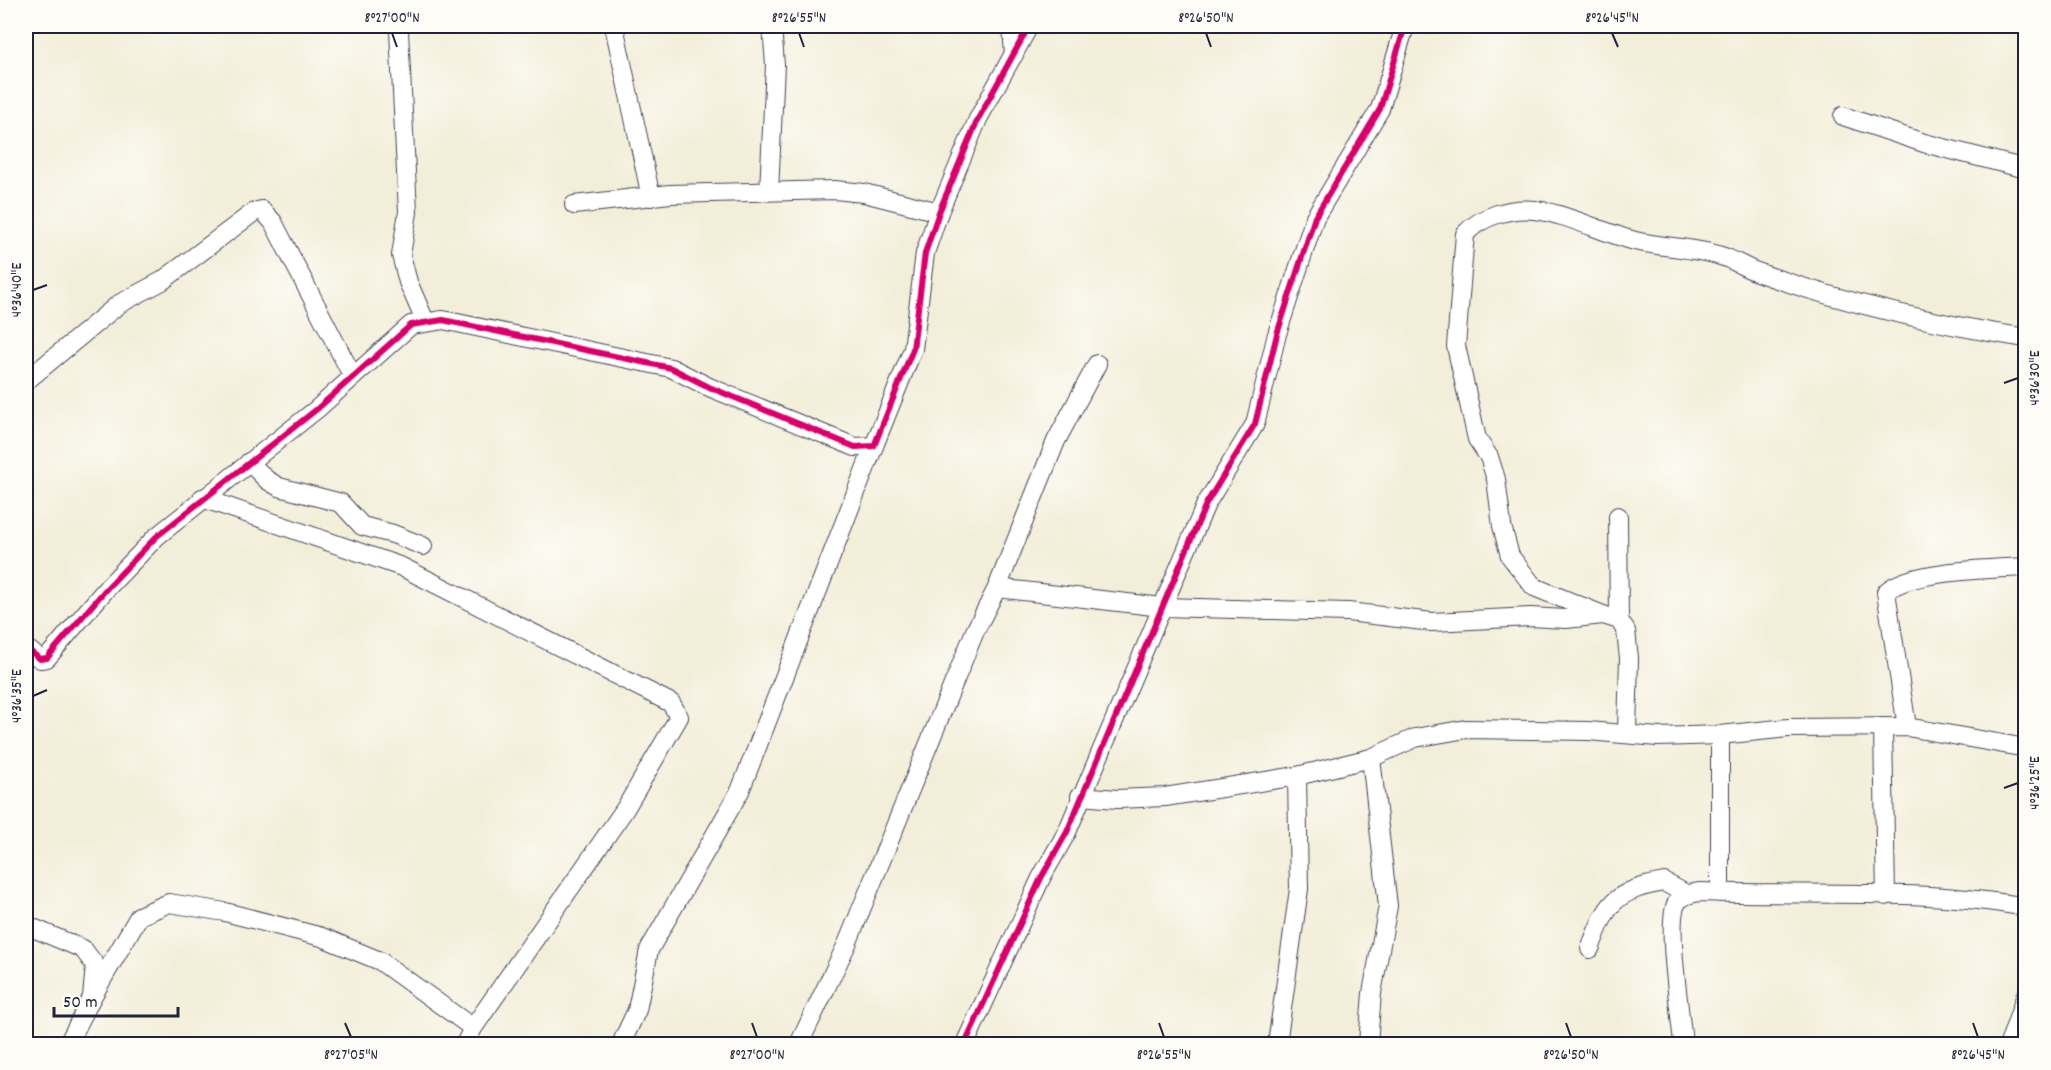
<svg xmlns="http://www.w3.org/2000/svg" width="2051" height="1070" font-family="Dekko,sans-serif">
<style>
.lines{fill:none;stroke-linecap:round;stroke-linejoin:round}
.street-casing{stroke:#414153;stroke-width:20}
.street{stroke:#fff;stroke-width:18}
.cycleway-casing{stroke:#fdfcf7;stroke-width:10}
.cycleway{stroke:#d6006c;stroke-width:6}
.ticks{fill:none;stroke:#22223b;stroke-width:2}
.neatline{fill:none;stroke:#22223b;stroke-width:2}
.ticks-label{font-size:15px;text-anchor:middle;fill:#22223b}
</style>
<rect width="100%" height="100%" fill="#fdfcf7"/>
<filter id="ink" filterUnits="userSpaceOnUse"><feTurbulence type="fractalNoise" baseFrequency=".0167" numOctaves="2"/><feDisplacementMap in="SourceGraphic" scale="12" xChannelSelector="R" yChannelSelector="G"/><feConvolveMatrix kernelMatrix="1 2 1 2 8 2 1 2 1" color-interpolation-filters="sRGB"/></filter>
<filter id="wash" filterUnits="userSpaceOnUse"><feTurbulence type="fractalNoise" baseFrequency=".008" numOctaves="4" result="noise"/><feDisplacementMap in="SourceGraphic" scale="24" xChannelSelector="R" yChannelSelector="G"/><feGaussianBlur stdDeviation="1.35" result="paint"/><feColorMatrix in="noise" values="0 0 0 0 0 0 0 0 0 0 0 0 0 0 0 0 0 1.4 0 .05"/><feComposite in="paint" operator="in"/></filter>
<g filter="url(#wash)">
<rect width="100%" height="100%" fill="#f3eed9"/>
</g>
<g filter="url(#ink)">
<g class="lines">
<defs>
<g id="street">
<polyline points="614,26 651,197"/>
<polyline points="1012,26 1014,55"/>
<polyline points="399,31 408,212 401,255 408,282 425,321"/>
<polyline points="1843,116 1924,143 2026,169"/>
<polyline points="769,191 775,65 772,26"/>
<polyline points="574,205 670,194 835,190 864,193 939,212"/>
<polyline points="26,381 119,304 162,281 254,212 262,210 273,222 353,377"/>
<polyline points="249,462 267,480 279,487 341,503 362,526 393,534 423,546"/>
<polyline points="202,498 402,567 671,703 679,717 625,809 473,1028 465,1044"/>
<polyline points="1618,516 1619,620"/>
<polyline points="997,588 1162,607 1348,612 1432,622 1530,617 1566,619 1603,615 1619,620 1626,631 1629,658 1627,732"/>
<path d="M 1603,615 L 1534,587 L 1510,556 L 1502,526 L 1496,479 L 1489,457 L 1477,439 L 1456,346 L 1465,234 C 1481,216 1511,207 1535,210 C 1568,214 1603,233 1635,241 C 1664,248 1695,247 1724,257 C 1735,261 1746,268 1757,272 C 1844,303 1935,324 2026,338"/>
<polyline points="26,648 40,659 47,658 107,588 156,537 317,409 411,325 443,320 671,368 709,387 855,447 874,446 913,349 925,253 939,212 978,119 1029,26"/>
<polyline points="1883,727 1886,896"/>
<path d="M 1907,727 L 1886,592 C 1908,570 1993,569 2026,567"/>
<polyline points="1080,796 1117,799 1165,797 1297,776 1371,758 1415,738 1466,729 1588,731 1658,737 1720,735 1788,728 1907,727 2026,748"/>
<polyline points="1720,893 1720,735"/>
<polyline points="26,925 83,949 95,965 92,997 68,1044"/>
<path d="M 1590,949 C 1607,903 1614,891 1664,882 L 1686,894"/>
<polyline points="92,997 139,916 169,903 225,912 322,937 380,961 473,1028"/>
<polyline points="621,1044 637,1010 649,950 740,791 874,446"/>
<polyline points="799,1044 847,944 975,631 997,588 1056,441 1097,364"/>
<polyline points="965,1044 1041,878 1067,832 1206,504 1255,424 1277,334 1315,217 1380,109 1405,26"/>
<polyline points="1277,1044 1299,889 1297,776"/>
<polyline points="1368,1044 1372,993 1388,906 1371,758"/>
<path d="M 1683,1044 C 1681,1017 1666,925 1676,904 C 1681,895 1691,893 1700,892 C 1808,896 1919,888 2026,907"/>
<polyline points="2009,1044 2026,995"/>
</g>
</defs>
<use href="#street" class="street-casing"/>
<use href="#street" class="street"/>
<defs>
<g id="cycleway">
<polyline points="26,648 40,659 47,658 107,588 156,537 317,409 411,325 443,320 671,368 709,387 855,447 874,446 913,349 925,253 939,212 978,119 1029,26"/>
<polyline points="965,1044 1041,878 1067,832 1206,504 1255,424 1277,334 1315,217 1380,109 1405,26"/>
</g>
</defs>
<use href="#cycleway" class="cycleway-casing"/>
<use href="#cycleway" class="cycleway"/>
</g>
</g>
<path class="ticks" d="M 392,33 L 397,47M 799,33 L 804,47M 1206,33 L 1211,47M 1612,33 L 1618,47M 33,290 L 47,285M 2004,383 L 2018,378M 33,696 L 47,690M 2004,788 L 2018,783M 345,1023 L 351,1037M 752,1023 L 757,1037M 1159,1023 L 1164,1037M 1566,1023 L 1571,1037M 1973,1023 L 1978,1037"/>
<rect width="2051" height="1070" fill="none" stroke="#fdfcf7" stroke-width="66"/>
<path d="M54 1007v9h124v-9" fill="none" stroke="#22223b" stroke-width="3"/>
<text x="63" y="1007" font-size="18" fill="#22223b" stroke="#fdfcf7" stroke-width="4.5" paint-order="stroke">50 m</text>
<rect x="33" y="33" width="1985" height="1004" class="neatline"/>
<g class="ticks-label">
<text x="392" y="22">8°27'00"N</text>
<text x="799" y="22">8°26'55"N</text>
<text x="1206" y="22">8°26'50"N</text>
<text x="1612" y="22">8°26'45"N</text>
<text transform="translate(16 290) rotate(-90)" y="5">4°36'40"E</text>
<text transform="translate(2034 378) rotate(-90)" y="5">4°36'30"E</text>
<text transform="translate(16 696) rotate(-90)" y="5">4°36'35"E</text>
<text transform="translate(2034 783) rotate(-90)" y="5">4°36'25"E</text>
<text x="351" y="1059">8°27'05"N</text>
<text x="757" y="1059">8°27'00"N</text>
<text x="1164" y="1059">8°26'55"N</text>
<text x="1571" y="1059">8°26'50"N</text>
<text x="1978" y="1059">8°26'45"N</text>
</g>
</svg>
